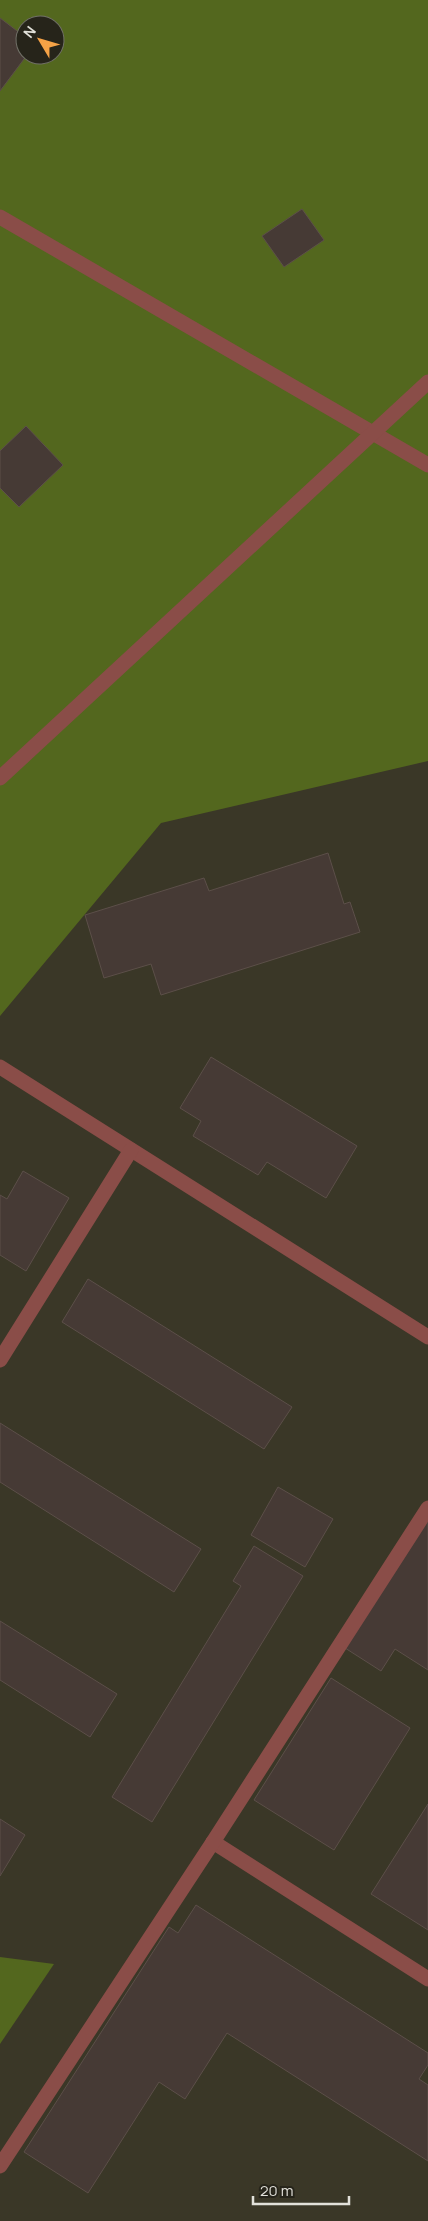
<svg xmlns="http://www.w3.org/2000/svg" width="428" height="2221" font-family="Manrope,sans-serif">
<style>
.built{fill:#3a3727;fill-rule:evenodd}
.forest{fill:#53671e;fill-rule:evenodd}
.building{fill:#463a35;stroke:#5c4f49}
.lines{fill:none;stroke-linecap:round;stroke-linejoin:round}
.minor{stroke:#8a4d48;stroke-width:15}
</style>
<rect width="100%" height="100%" fill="#302e23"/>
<path class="built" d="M 0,0 L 428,0 L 428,2221 L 0,2221 ZM 25,25 L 55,25 L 55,55 L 25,55 Z"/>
<g class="forest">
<path d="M 0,0 L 428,0 L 428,761 L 161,823 L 0,1016 ZM 25,25 L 55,25 L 55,55 L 25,55 Z"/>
<polygon points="0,1957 54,1964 0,2044"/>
</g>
<g class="building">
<polygon points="0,18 25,37 25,55 27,55 0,91"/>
<polygon points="302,209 324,240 284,267 262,236"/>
<polygon points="26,426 63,465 19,507 0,488 0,451"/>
<polygon points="328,853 344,904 350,902 360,932 161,995 151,964 104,978 85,915 204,878 209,891"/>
<polygon points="211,1057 357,1146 326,1198 267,1162 258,1175 193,1136 201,1121 180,1108"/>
<polygon points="23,1171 69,1198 26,1271 0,1255 0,1195 7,1199"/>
<polygon points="88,1279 292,1407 264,1449 62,1322"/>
<polygon points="0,1423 201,1549 174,1592 0,1482"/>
<polygon points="278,1487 333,1519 305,1567 251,1535"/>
<polygon points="428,1516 428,1670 395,1649 381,1671 345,1648"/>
<polygon points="254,1546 303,1576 152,1822 112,1797 241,1586 233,1581"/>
<polygon points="0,1621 117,1694 90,1737 0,1680"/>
<polygon points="331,1678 410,1728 334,1850 254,1800"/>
<polygon points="428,1804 428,1930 371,1894"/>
<polygon points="0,1819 25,1835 0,1876"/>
<polygon points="196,1905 428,2053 428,2065 419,2079 428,2085 428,2161 227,2033 185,2099 159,2082 88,2193 24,2152 169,1927 178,1933"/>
</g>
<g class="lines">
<g class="minor">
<polyline points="0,217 428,465"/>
<polyline points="0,778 428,382"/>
<polyline points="0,1067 428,1337"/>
<polyline points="0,1360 131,1150"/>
<polyline points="213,1842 428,1979"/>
<polyline points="0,2166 213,1842 428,1508"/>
</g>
</g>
<g transform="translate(40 40) rotate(308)"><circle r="24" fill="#26241a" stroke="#717067"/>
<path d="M0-4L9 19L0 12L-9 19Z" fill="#f5a246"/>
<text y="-8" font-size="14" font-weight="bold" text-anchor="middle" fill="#e2e1da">N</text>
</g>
<path d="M253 2196v8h96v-8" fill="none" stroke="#e2e1da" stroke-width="2.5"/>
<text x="260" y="2196" font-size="15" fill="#e2e1da" stroke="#26241a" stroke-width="4" paint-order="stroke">20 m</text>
</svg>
